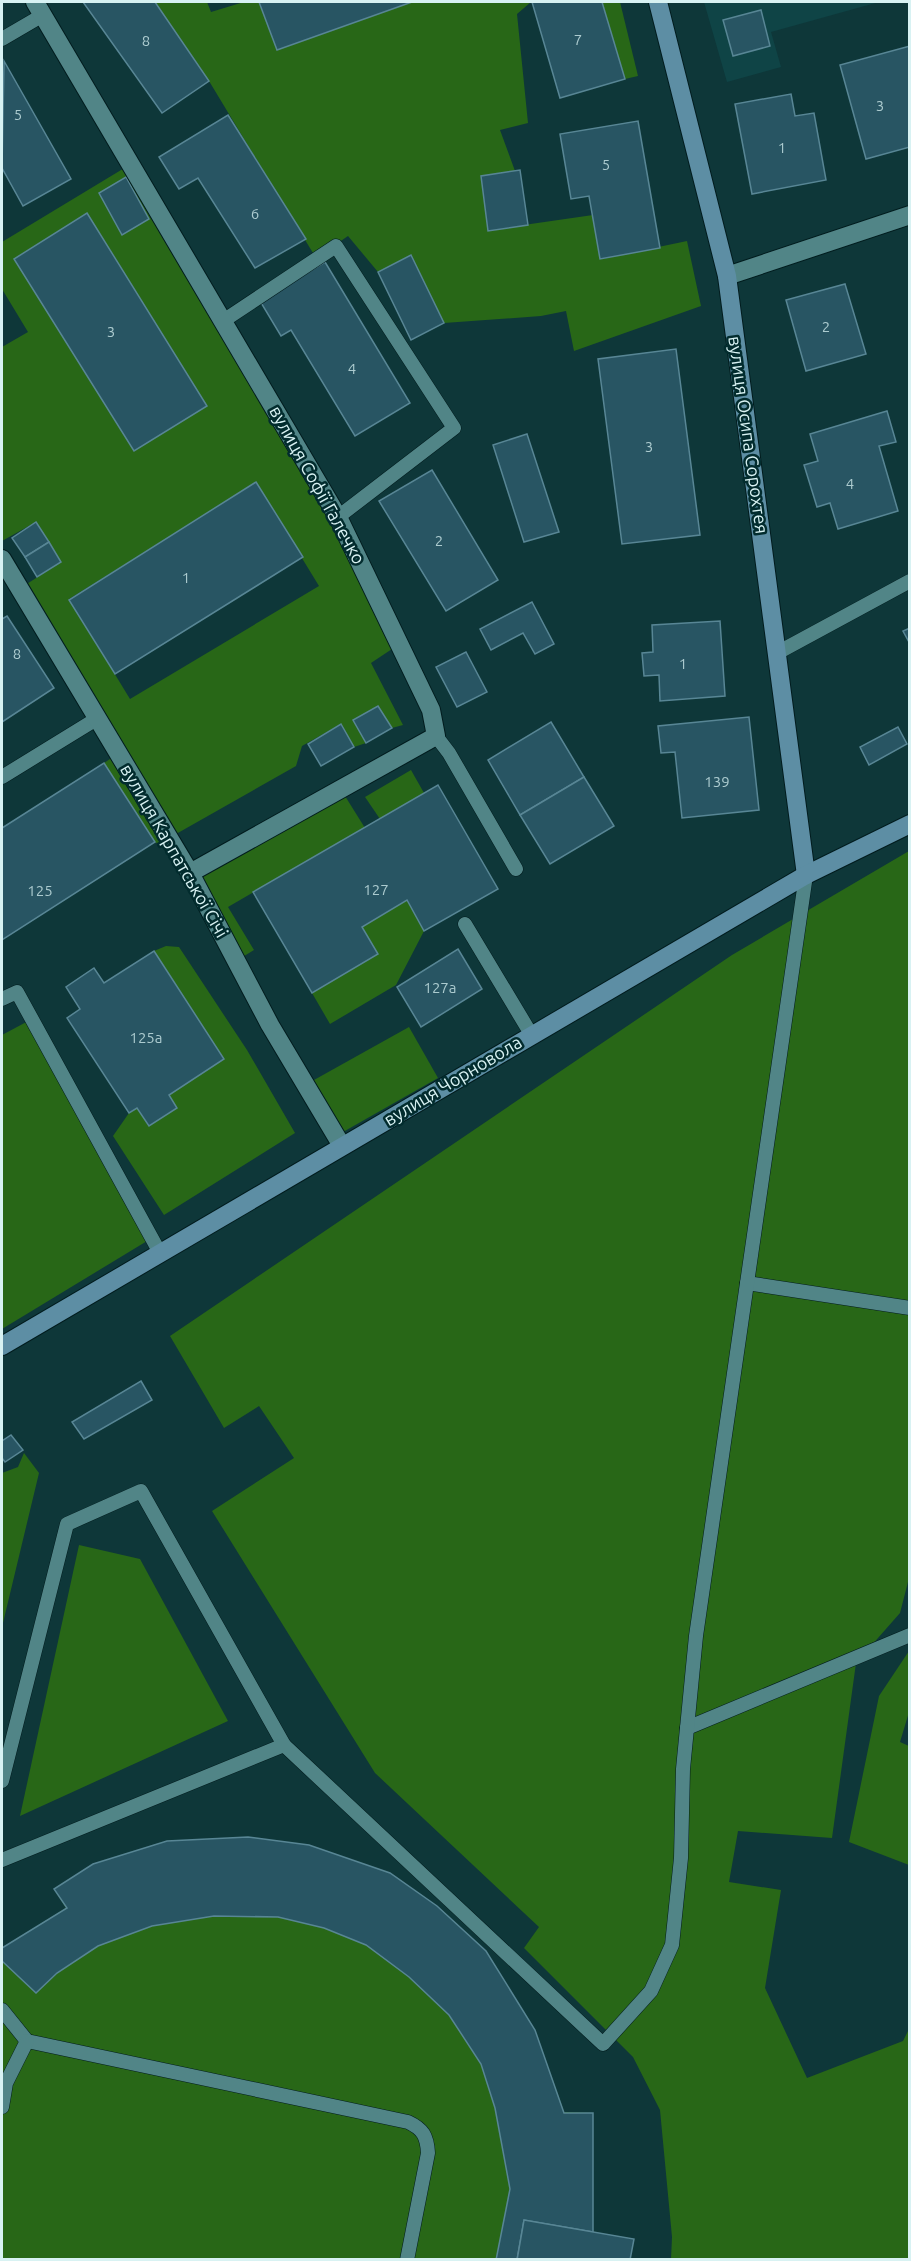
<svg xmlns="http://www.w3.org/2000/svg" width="911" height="2261" font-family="Ubuntu,sans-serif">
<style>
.built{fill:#0f4446}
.green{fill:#286717;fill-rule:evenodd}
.building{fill:#285563;stroke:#588695;stroke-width:1.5}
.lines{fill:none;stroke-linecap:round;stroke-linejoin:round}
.lane-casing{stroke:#021c1e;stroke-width:15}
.street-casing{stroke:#021c1e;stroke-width:20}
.secondary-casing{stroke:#021c1e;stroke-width:20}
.lane{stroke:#518587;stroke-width:14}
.street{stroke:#518587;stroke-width:18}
.secondary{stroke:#5d8ea4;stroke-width:18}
.labels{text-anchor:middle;stroke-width:5;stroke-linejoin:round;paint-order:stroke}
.number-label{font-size:15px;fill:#accbcf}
.street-label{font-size:18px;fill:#d8f2f3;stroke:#022c2e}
</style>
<rect width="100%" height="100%" fill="#0e3739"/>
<polygon class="built" points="704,2 879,2 771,32 781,67 727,82"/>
<g class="green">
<polygon points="155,2 207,2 211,12 244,2 259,2 277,50 412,2 531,2 517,14 528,123 500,130 515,171 481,176 488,230 593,215 601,259 687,241 701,306 574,351 566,311 541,316 444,323 411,256 378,272 348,236 316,258 209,81"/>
<polygon points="602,2 620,2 638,76 625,79"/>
<path d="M 131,164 L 338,517 L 398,645 L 371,663 L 403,725 L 392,728 L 378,706 L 353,720 L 366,743 L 354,747 L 341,724 L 302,746 L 296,766 L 169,838 L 19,589 L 61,562 L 36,522 L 2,541 L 2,347 L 28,332 L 2,289 L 2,242 ZM 256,483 L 319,586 L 130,699 L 69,599 Z"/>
<polygon points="113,757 173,854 155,842 104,763"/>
<polygon points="411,770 424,793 380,819 365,797"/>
<polygon points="340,788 365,828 228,907 254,950 236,961 190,873"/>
<polygon points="909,851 909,1578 900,1613 856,1663 832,1838 738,1831 729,1882 781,1890 765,1988 807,2078 903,2041 909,2029 909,2259 671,2259 672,2237 660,2110 633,2057 524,1948 539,1927 375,1773 212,1511 294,1458 259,1406 224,1428 170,1336 732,955"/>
<polygon points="407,900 424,931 396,985 330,1024 312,993 378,954 362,927"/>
<polygon points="166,946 179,947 247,1050 295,1133 164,1215 113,1136 129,1113 137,1108 149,1126 177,1108 169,1095 224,1059 154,951"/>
<polygon points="32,1019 152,1238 2,1329 2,1035"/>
<polygon points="409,1027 438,1078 336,1136 305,1085"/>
<polygon points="24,1453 39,1473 2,1627 2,1473 18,1467"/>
<polygon points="79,1545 140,1559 228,1721 20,1816"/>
<polygon points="909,1651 909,1712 900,1742 909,1746 909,1865 849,1842 879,1696"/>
<polygon points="248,1837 309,1845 390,1873 437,1906 486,1951 535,2030 564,2112 593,2113 593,2232 634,2239 630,2259 2,2259 2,1948 66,1908 54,1889 93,1864 167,1841"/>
</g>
<g class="building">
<polygon points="83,2 155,2 209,81 162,113"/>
<polygon points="259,2 412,2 277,50"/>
<polygon points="532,2 602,2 625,79 560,98"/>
<polygon points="761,10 770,46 733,56 723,20"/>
<polygon points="910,46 910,147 866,159 840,65"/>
<polygon points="4,61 71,179 23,206 2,168"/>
<polygon points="791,94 795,116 814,113 826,180 752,194 735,104"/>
<polygon points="228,115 306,239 255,268 198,178 179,189 159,157"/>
<polygon points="638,121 660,248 600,259 589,196 571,199 560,134"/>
<polygon points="520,170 528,225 488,231 481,176"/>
<polygon points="126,177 149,219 122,235 99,193"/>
<polygon points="87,213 207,406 134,451 14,259"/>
<polygon points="411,255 444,323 411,340 378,272"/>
<polygon points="325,262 410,403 355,436 291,330 281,336 260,301"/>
<polygon points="845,284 866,354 806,371 786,300"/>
<polygon points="676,349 700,535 622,544 598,359"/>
<polygon points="887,411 896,442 879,446 898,511 838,529 830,503 817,507 804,465 818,461 810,434"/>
<polygon points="527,434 559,532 524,542 493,445"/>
<polygon points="432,470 498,580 446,611 379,501"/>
<polygon points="256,482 303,557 115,674 69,600"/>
<polygon points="36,522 49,542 25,557 12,538"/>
<polygon points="49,542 61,562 37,577 25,557"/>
<polygon points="532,602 554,644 535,654 523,633 491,650 480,629"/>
<polygon points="7,616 54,688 2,722 2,619"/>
<polygon points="720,621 725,696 660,701 659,675 644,676 642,653 653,652 652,625"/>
<polygon points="910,628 910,644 903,631"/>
<polygon points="466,652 487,692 457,707 436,667"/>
<polygon points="378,706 392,728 366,743 353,720"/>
<polygon points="749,717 759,810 682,818 675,752 661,753 658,726"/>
<polygon points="551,722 584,777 520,815 488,760"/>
<polygon points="341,724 354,747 321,766 308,744"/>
<polygon points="898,727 907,744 869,765 860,747"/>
<polygon points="104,763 155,842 2,940 2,828"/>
<polygon points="584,777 614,826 550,864 520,815"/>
<polygon points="438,785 498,889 424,931 407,900 362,927 378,954 312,993 253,892"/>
<polygon points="458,949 482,989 421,1027 397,987"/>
<polygon points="154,951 224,1059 169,1095 177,1108 149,1126 137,1108 129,1113 67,1018 80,1009 66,987 94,968 104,983"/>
<polygon points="141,1381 152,1400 84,1439 72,1422"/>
<polygon points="11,1435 23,1450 5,1462 2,1458 2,1441"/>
<polygon points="248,1837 309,1845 390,1873 437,1906 486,1951 535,2030 564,2113 593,2113 593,2232 524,2220 517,2260 496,2260 510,2189 495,2108 481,2064 449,2015 409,1977 366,1945 324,1928 278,1917 214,1916 152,1926 98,1946 57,1973 36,1993 2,1961 2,1948 67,1908 54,1889 93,1864 167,1841"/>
<polygon points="524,2220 634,2239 630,2260 517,2260"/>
</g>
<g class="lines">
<defs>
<g id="lane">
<polyline points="2,39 43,15"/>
<polyline points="223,321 336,246 454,428 338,517"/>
<polyline points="777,653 910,581"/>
<polyline points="436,736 449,753 516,869"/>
<polyline points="2,777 98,718"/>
<polyline points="465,924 531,1034"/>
<polyline points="2,999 17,992 160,1253"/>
<polyline points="747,1283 910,1308"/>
<polyline points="687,1728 910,1635"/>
<polyline points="2,1781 67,1524 141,1491 284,1745"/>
<polyline points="2,1860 284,1745 603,2044 651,1991 672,1945 681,1858 683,1769 696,1636 806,875"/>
<path d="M 2,2010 L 27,2041 L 408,2122 C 423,2129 427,2136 428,2153 L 407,2260"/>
<polyline points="2,2107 6,2083 27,2041"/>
</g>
<g id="street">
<polyline points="35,2 338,517 431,710 436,736 190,873"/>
<polyline points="727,276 910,215"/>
<polyline points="2,559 190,873 270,1025 342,1146"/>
</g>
<g id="secondary">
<polyline points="658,2 727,276 806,875"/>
<polyline points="2,1346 806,875 910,824"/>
</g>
</defs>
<use href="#lane" class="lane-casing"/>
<use href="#street" class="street-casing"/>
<use href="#secondary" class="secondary-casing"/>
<use href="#lane" class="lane"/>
<use href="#street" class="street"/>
<use href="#secondary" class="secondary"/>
</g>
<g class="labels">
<g class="number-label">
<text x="578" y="45">7</text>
<text x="146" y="46">8</text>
<text x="880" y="111">3</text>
<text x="18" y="120">5</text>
<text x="782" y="153">1</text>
<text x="606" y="170">5</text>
<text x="255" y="219">6</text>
<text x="826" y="332">2</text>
<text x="111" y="337">3</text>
<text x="352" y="374">4</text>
<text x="649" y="452">3</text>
<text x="850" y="489">4</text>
<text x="439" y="546">2</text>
<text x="186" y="583">1</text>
<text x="17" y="659">8</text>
<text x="683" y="669">1</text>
<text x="717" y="787">139</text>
<text x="376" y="895">127</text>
<text x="40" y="896">125</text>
<text x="440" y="993">127а</text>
<text x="146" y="1043">125а</text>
</g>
<g class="street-label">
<text transform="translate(748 435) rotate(82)" y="6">вулиця Осипа Сорохтея</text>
<text transform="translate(317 485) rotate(61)" y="6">вулиця Софії Галечко</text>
<text transform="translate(174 851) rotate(60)" y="6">вулиця Карпатської Січі</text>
<text transform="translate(453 1081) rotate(-31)" y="6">вулиця Чорновола</text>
</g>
</g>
<rect width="911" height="2261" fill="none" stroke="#d8f2f3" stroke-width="6"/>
</svg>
